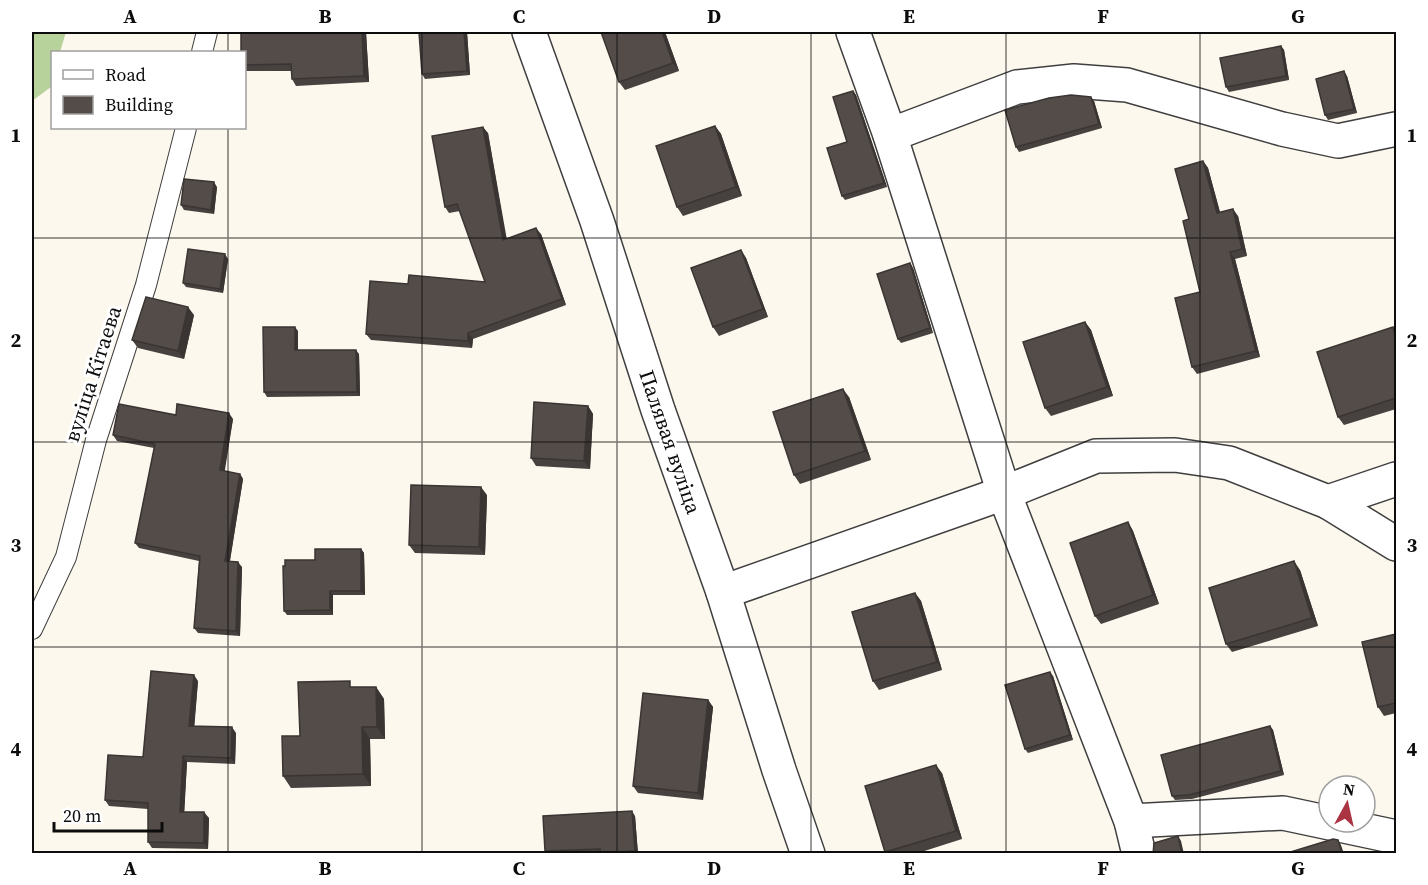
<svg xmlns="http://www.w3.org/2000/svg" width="1428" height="885" font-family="'Source Serif 4',serif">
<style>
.forest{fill:#b8d29c}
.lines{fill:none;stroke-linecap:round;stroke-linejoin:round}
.service-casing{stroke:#3f3f3f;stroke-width:22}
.minor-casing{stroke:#3f3f3f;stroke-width:36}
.service{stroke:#fff;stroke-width:20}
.minor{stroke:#fff;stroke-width:33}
.wall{fill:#47413f}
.shaded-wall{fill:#3a3533}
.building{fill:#534c49;stroke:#3a3533;stroke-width:1.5}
.grid{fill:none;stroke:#0c0c0c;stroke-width:1.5;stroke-opacity:0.55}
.labels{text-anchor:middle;stroke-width:6;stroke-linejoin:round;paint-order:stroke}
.street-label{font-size:21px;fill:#0c0c0c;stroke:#fff}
.neatline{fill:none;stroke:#0c0c0c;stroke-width:2}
.grid-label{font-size:20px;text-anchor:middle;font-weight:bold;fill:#0c0c0c}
</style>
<rect width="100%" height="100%" fill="#fdf8ed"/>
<polygon class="forest" points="32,32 66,32 60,52 52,52 51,87 32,101"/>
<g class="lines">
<defs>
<g id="service">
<polyline points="202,52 207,32"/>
<polyline points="32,629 66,557 96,440 146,285 186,128"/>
</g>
<g id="minor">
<polyline points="529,32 597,221 658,410 723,592 779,770 808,854"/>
<polyline points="853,32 890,135 1004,493 1131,821 1139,854"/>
<polyline points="890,135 1017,87 1074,81 1127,85 1282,129 1338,141 1396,129"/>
<polyline points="1328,502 1396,479"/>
<polyline points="723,592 1004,493 1096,456 1175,455 1229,463 1328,502 1396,544"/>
<polyline points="1131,821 1283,813 1396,837"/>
</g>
</defs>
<use href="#service" class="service-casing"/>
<use href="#minor" class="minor-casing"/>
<use href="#service" class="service"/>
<use href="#minor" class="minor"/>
</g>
<g class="wall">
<polygon points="366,32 369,82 296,86 292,79 291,71 246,71 244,70 244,52"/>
<polygon points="467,32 470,75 425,79 422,74"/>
<polygon points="601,32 665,32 679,71 625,90 619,82"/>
<polygon points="1281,46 1284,50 1289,80 1229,92 1226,87"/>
<polygon points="1347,76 1357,113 1328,120 1325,115"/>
<polygon points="853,91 856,95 887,187 845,200 842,196"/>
<polygon points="1094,101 1102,128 1019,152 1016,147"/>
<polygon points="715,126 721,134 742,196 683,216 677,207"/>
<polygon points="488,133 506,239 541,234 566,305 473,339 472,348 371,340 366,334 408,284 485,282 460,211 449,213 445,207"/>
<polygon points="1203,161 1208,168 1220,212 1238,216 1247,256 1235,259 1260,357 1197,374 1192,367 1200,292 1189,219"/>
<polygon points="217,187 214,214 184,210 181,205"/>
<polygon points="741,250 746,258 768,317 719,336 713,327"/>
<polygon points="228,259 223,293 186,287 183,283"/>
<polygon points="910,263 913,268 933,333 901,343 898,339"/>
<polygon points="194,315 184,359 138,348 132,340"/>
<polygon points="1085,322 1091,330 1113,396 1051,416 1045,408"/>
<polygon points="1393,327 1396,332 1396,409 1344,425 1338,417"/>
<polygon points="298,331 298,350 359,354 360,396 267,397 264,392"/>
<polygon points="849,397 871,460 800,484 794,475"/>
<polygon points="588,406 593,414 590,469 536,466 531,458"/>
<polygon points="176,415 233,419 224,471 240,474 243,479 230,561 242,567 240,636 198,633 194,628 199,561 139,548 135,543 154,448 117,441 113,435"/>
<polygon points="487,495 485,555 415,553 409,545"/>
<polygon points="1128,522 1133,531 1159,604 1101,624 1095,616"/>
<polygon points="361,549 364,553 365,595 333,595 333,615 287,615 284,611 315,560"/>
<polygon points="1300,570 1318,626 1232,652 1226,644"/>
<polygon points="915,593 921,601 942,670 879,690 873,681"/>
<polygon points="1396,634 1396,713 1384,716 1378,707"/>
<polygon points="1053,676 1073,740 1028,753 1025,749"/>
<polygon points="198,681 194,726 236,733 235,764 187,762 184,812 209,818 208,849 152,848 148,842 148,809 109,806 105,800 143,757"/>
<polygon points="355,687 376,687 384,699 385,739 370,739 371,786 291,788 283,776 300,736"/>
<polygon points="708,700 713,707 703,800 638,793 633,786"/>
<polygon points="1270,726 1273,730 1284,775 1192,799 1175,800 1172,796"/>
<polygon points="942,773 962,839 915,854 886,854 885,852"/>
<polygon points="635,816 638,854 547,854 545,851"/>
</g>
<g class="shaded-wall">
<polygon points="362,32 366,32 369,82 364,76"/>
<polygon points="464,32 467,32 470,75 467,71"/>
<polygon points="662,32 665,32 679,71 673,63"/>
<polygon points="1281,46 1284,50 1289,80 1286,76"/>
<polygon points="1344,71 1347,76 1357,113 1354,109"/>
<polygon points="853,91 856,95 887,187 884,183"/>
<polygon points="1091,97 1094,101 1102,128 1099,124"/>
<polygon points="715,126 721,134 742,196 736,187"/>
<polygon points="483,127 488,133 508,246 503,240"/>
<polygon points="1203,161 1208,168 1222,220 1217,213"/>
<polygon points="214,182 217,187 214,214 211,210"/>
<polygon points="1233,209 1238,216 1247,256 1242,249"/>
<polygon points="536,228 541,234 566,305 562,299"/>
<polygon points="741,250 746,258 768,317 763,309"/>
<polygon points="1230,252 1235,259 1260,357 1256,351"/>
<polygon points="225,254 228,259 223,293 220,289"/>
<polygon points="910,263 913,268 933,333 930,328"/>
<polygon points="188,307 194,315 184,359 178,351"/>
<polygon points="1085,322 1091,330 1113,396 1107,387"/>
<polygon points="295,327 298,331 298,355 295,350"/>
<polygon points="468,333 473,339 472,348 468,341"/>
<polygon points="356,350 359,354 360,396 357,392"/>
<polygon points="843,389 849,397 871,460 865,451"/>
<polygon points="588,406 593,414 590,469 584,461"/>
<polygon points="229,413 233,419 224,476 220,470"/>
<polygon points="240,474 243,479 229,566 225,561"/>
<polygon points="481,487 487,495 485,555 479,547"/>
<polygon points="1128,522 1133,531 1159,604 1153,595"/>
<polygon points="361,549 364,553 365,595 361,591"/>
<polygon points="1294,561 1300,570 1318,626 1312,618"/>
<polygon points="238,562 242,567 240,636 236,631"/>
<polygon points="330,591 333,595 333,615 330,610"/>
<polygon points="915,593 921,601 942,670 937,662"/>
<polygon points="1050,672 1053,676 1073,740 1070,735"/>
<polygon points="194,675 198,681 194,731 189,726"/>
<polygon points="376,687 384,699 385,739 377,727"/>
<polygon points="708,700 713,707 703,800 698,793"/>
<polygon points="1270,726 1273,730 1284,775 1281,771"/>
<polygon points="232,727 236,733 235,764 231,758"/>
<polygon points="362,727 370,739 371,786 363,774"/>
<polygon points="183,756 187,762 184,818 180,812"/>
<polygon points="936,765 942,773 962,839 956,831"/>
<polygon points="632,811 635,816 638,854 636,854 635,851"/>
<polygon points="204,812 209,818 208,849 204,843"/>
<polygon points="1178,836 1181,841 1184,854 1182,854"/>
<polygon points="1338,840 1341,845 1344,854 1342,854"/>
</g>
<g class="building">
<polygon points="241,32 362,32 364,76 292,79 291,64 244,65 244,52 241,52"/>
<polygon points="419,32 464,32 467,71 422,74"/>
<polygon points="601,32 662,32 673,63 619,82"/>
<polygon points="1281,46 1286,76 1226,87 1220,58"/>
<polygon points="1344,71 1354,109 1325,115 1316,79"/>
<polygon points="853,91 884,183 842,196 827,148 847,142 833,97"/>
<polygon points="1071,95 1091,97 1099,124 1016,147 1005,110 1049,98"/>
<polygon points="715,126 736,187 677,207 656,146"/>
<polygon points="483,127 503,240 536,228 562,299 468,333 468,341 366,334 370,281 408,284 409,275 485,282 457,204 445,207 432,136"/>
<polygon points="1203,161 1217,213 1233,209 1242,249 1230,252 1256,351 1192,367 1175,298 1200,292 1183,221 1189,219 1175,169"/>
<polygon points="184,179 214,182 211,210 181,205"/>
<polygon points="188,249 225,254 220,289 183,283"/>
<polygon points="741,250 763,309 713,327 691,268"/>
<polygon points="910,263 930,328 898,339 877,274"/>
<polygon points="146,297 188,307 178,351 132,340"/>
<polygon points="1085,322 1107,387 1045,408 1023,342"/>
<polygon points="263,327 295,327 295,350 356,350 357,392 264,392"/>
<polygon points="1393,327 1396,338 1396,398 1338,417 1317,352"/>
<polygon points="843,389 865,451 794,475 773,412"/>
<polygon points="534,402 588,406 584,461 531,458"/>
<polygon points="119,404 176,415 177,404 229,413 220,470 240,474 225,561 238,562 236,631 194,628 200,556 135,543 155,444 113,435"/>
<polygon points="411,485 481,487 479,547 409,545"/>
<polygon points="1128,522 1153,595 1095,616 1070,543"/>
<polygon points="315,549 361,549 361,591 330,591 330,610 284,611 283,566 285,566 285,560 315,560"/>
<polygon points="1294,561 1312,618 1226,644 1209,588"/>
<polygon points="915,593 937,662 873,681 852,612"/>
<polygon points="1396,634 1396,703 1378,707 1362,642"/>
<polygon points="151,671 194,675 189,726 232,727 231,758 183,756 180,812 204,812 204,843 148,842 148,803 105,800 108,755 143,757"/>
<polygon points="1050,672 1070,735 1025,749 1005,685"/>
<polygon points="350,681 350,687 376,687 377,727 362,727 363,774 283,776 282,736 300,736 298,682"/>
<polygon points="643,693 708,700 698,793 633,786"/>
<polygon points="1270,726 1281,771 1189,795 1172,796 1161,755"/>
<polygon points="936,765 956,831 885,852 865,786"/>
<polygon points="632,811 635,851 600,853 600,849 545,851 543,816"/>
<polygon points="1178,836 1182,854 1153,854 1154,843"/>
<polygon points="1333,839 1338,840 1342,854 1284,854"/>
</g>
<path class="grid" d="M 228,32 L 228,52M 422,32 L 422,854M 617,32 L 617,854M 811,32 L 811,854M 1006,32 L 1006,854M 1200,32 L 1200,854M 228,128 L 228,854M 32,238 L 1396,238M 32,442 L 1396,442M 32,647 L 1396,647"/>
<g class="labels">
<g class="street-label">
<text transform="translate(93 374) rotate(-72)" y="7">вуліца Кітаева</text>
<text transform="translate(670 442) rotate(71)" y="7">Палявая вуліца</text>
</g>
</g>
<rect width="1428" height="885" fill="none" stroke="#ffffff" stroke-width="66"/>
<rect x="51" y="51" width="195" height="78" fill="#ffffff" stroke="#9e9e9e" stroke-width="1.5"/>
<rect x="63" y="70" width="30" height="9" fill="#ffffff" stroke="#9e9e9e" stroke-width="1.5"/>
<text x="105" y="81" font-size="18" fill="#0c0c0c">Road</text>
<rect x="63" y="96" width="30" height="18" fill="#534c49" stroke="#9e9e9e" stroke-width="1.5"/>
<text x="105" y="111" font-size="18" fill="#0c0c0c">Building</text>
<g transform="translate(1347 804) rotate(8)"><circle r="28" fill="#ffffff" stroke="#9e9e9e" stroke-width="1.5"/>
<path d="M0-4.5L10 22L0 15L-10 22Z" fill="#ab3443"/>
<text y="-9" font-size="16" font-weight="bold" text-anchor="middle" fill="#0c0c0c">N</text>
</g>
<path d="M54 822v9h108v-9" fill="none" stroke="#0c0c0c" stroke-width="3"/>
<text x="63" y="822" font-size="18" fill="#0c0c0c" stroke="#ffffff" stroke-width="4.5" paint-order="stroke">20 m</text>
<rect x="33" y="33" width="1362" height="819" class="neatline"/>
<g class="grid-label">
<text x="130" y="23">A</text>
<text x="325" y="23">B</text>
<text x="519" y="23">C</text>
<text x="714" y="23">D</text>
<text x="909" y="23">E</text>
<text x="1103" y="23">F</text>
<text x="1298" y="23">G</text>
<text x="16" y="142">1</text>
<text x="1412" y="142">1</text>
<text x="16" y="347">2</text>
<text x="1412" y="347">2</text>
<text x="16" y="552">3</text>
<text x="1412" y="552">3</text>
<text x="16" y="756">4</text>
<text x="1412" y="756">4</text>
<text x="130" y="875">A</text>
<text x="325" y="875">B</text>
<text x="519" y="875">C</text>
<text x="714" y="875">D</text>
<text x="909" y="875">E</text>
<text x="1103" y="875">F</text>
<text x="1298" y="875">G</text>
</g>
</svg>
